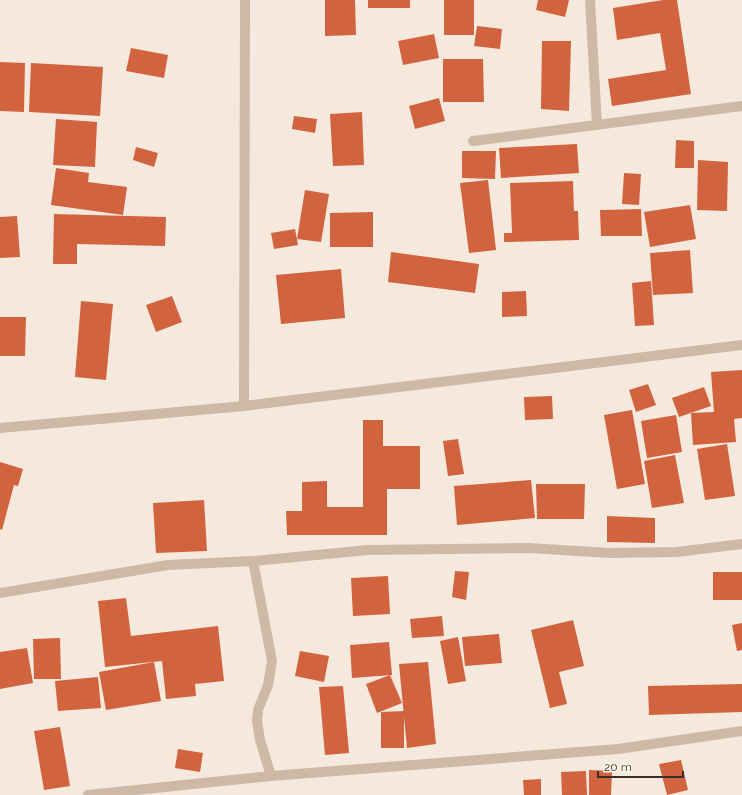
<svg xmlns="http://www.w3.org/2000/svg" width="742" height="795" font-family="Raleway,sans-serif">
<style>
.building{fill:#d1633e}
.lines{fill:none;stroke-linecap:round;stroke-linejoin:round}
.minor{stroke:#ceb9a7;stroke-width:10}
</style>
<rect width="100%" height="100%" fill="#f5e9dd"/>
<g class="building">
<polygon points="325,0 355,0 356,35 325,36"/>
<rect x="368" y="0" width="42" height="8"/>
<rect x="444" y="0" width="30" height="35"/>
<polygon points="538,0 569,0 565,17 536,10"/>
<polygon points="663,0 677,0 691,94 612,106 608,79 666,70 660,33 617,40 613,8"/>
<polygon points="477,26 502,29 500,49 474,46"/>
<polygon points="434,34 439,58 403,65 398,41"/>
<polygon points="542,41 571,41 569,111 541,109"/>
<polygon points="131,48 168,55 164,78 126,71"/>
<polygon points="443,59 483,59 484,102 443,102"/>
<polygon points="0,62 25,63 24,112 0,111"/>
<polygon points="31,63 103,67 100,116 29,112"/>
<polygon points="439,98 445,121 415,129 409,106"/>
<polygon points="362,112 364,165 333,166 330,114"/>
<polygon points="294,116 317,119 315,133 292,129"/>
<polygon points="56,119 97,122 95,167 53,165"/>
<polygon points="676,140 694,141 694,168 675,168"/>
<polygon points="577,144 579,173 501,178 499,148"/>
<polygon points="136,147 158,153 154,167 133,160"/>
<polygon points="462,151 496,151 495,179 462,178"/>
<polygon points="698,160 728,162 727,211 697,210"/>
<polygon points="56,168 89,173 88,182 127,187 123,215 51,205"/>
<polygon points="624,173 641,174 639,205 622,204"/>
<polygon points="488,180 496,250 469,253 460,183"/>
<polygon points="573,181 574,211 578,211 579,240 504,242 504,233 512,233 510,183"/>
<polygon points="305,190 329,194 321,242 297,239"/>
<polygon points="690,205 696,239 650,247 644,212"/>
<polygon points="641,209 642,236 601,236 600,210"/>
<polygon points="373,212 373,247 330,247 330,213"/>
<polygon points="54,214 166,217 165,246 77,244 77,264 53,264"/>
<polygon points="17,216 20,257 0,258 0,217"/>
<polygon points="295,229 298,245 274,249 271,233"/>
<polygon points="690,250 693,293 653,295 650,253"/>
<polygon points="391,252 479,264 475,293 388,282"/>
<polygon points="341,269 345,318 281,324 276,275"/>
<polygon points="651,281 654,325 635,326 632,283"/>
<polygon points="526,291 527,316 502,317 502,292"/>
<polygon points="172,296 182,322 156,332 146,305"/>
<polygon points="81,301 113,304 106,380 75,377"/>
<polygon points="0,317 26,317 25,356 0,356"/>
<polygon points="742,370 742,418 734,419 736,442 693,445 691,413 714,412 711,372"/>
<polygon points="648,384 656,405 636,412 629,390"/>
<polygon points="704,387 711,406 679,417 672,398"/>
<polygon points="552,396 553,419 525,420 524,397"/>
<polygon points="632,410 645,484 617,489 604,415"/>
<polygon points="676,415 682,452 647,458 641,421"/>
<polygon points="363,420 383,420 383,446 420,446 420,489 387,489 387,535 287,535 286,511 302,511 302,482 327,481 327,507 363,507"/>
<polygon points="458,439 464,474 448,476 443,441"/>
<polygon points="727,444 735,496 705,500 697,449"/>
<polygon points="675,455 684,503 652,508 644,461"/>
<polygon points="0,462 23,469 18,486 14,485 2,530 0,529"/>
<polygon points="531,480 535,518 457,525 454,486"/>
<polygon points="536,484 585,484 584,519 537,519"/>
<polygon points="204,500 207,551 156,553 153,503"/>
<polygon points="607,516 655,518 655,543 607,542"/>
<polygon points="455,571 469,572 466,600 452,597"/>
<rect x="713" y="572" width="29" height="28"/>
<polygon points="388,576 390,614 353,616 351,578"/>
<polygon points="126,598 131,636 218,626 224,681 195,684 196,696 166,699 162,661 105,667 98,601"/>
<polygon points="442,616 444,636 412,638 410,619"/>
<polygon points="573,620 584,666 559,672 567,704 550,708 531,630"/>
<polygon points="742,623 742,650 737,651 732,625"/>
<polygon points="499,634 502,663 465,666 462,637"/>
<polygon points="458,637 466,681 448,684 440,641"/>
<polygon points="60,638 61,679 34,679 33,639"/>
<polygon points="389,642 392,675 352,678 350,645"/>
<polygon points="27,648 33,683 0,689 0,652"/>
<polygon points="300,651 329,656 324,682 295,676"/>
<polygon points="154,662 161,701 106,710 99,672"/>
<polygon points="428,662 436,744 407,748 399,664"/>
<polygon points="390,675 402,703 377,713 366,684"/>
<polygon points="98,677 101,708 58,711 55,681"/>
<polygon points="742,684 742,712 649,715 648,686"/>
<polygon points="343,686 349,753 325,755 319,687"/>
<polygon points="404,711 404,748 381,748 381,712"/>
<polygon points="60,727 70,786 44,790 34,731"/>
<polygon points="178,749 203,753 200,772 175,768"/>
<polygon points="681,760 688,790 667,795 659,764"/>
<polygon points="589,770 612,771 611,795 589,795"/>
<polygon points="586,771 587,795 562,795 561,772"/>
<polygon points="541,779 541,795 524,795 523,780"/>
</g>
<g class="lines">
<g class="minor">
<polyline points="590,0 597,125"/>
<polyline points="473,141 742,106"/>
<polyline points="244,406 245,0"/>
<polyline points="0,428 244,406 742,345"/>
<polyline points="253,561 272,661 268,685 258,710 257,721 260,740 271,776"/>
<polyline points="0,593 168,565 253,561 368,550 528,548 610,553 677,552 742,544"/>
<polyline points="88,795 271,776 618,749 742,731"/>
</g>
</g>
<path d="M598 771v6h85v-6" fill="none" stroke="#3a2e28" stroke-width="2"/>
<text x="604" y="771" font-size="12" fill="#3a2e28" stroke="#fbf3ea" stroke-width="3" paint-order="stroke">20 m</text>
</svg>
